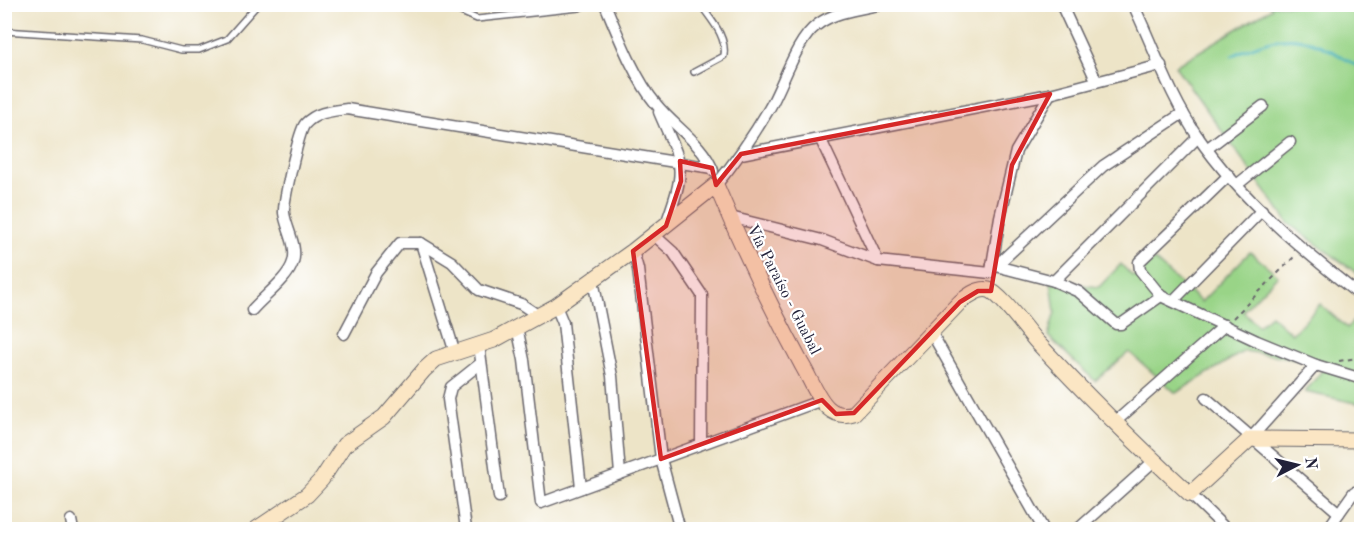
<svg xmlns="http://www.w3.org/2000/svg" width="1366" height="534" font-family="'Old Standard TT',serif">
<style>
.green{fill:#99d487;stroke:#5e7b61;stroke-width:1.5}
.lines{fill:none;stroke-linecap:round;stroke-linejoin:round}
.stream{stroke:#3daeb6;stroke-width:3}
.lane-casing{stroke:#69666c;stroke-width:8}
.street-casing{stroke:#69666c;stroke-width:13}
.secondary-casing{stroke:#69666c;stroke-width:17}
.path{stroke:#69666c;stroke-width:2;stroke-dasharray:4.5 4.5;stroke-linecap:butt}
.lane{stroke:#fff;stroke-width:5}
.street{stroke:#fff;stroke-width:10}
.secondary{stroke:#fbe6c4;stroke-width:15}
.marked{fill:#d62828;fill-opacity:0.2;stroke:#d62828;stroke-width:4.5;stroke-linejoin:round}
.labels{text-anchor:middle;stroke-width:4.5;stroke-linejoin:round;paint-order:stroke}
.street-label{font-size:16px;fill:#22223b;stroke:#fff}
</style>
<rect width="100%" height="100%" fill="#fff"/>
<filter id="ink" filterUnits="userSpaceOnUse"><feTurbulence type="fractalNoise" baseFrequency=".0167" numOctaves="2"/><feDisplacementMap in="SourceGraphic" scale="12" xChannelSelector="R" yChannelSelector="G"/><feConvolveMatrix kernelMatrix="1 2 1 2 8 2 1 2 1" color-interpolation-filters="sRGB"/></filter>
<filter id="wash" filterUnits="userSpaceOnUse"><feTurbulence type="fractalNoise" baseFrequency=".008" numOctaves="4" result="noise"/><feDisplacementMap in="SourceGraphic" scale="24" xChannelSelector="R" yChannelSelector="G"/><feGaussianBlur stdDeviation="1.35" result="paint"/><feColorMatrix in="noise" values="0 0 0 0 0 0 0 0 0 0 0 0 0 0 0 0 0 1.4 0 .05"/><feComposite in="paint" operator="in"/></filter>
<g filter="url(#wash)">
<rect width="100%" height="100%" fill="#ede4c7"/>
<g class="green">
<polygon points="1269,5 1361,5 1361,276 1289,224 1175,66 1272,8"/>
<polygon points="1250,252 1278,275 1243,311 1258,326 1271,315 1292,334 1320,304 1347,328 1361,313 1361,404 1305,392 1328,363 1244,351 1176,393 1129,352 1095,381 1048,336 1055,312 1051,281 1099,287 1121,264 1133,277 1154,260 1201,302"/>
</g>
<g class="lines">
<path class="stream" d="M 1232,56 C 1291,27 1309,36 1362,69"/>
</g>
</g>
<g filter="url(#ink)">
<g class="lines">
<defs>
<g id="lane">
<polyline points="443,4 477,19 579,8 588,4"/>
<polyline points="4,31 142,40 181,50 199,50 227,39 258,4"/>
<path d="M 694,72 L 724,56 C 727,36 711,20 700,4"/>
</g>
<g id="street">
<path d="M 605,4 C 618,35 635,79 656,104 C 674,127 703,143 713,171"/>
<polyline points="1061,4 1096,80"/>
<path d="M 1133,4 C 1154,48 1170,97 1198,137 C 1241,199 1302,250 1362,297"/>
<path d="M 659,112 C 683,168 687,165 666,224"/>
<polyline points="821,140 878,261"/>
<polyline points="1208,148 1263,106"/>
<polyline points="741,154 1050,94 1161,65"/>
<polyline points="1238,184 1290,142"/>
<path d="M 716,185 C 736,161 753,136 769,109 C 783,86 796,40 817,25 C 835,11 862,9 883,4"/>
<polyline points="730,217 822,240 878,261 990,273"/>
<polyline points="654,235 673,252 702,295 701,444"/>
<polyline points="421,243 455,353"/>
<polyline points="633,251 638,269 661,459 680,530"/>
<polyline points="992,265 1054,281 1079,292 1116,324 1121,324 1161,296 1257,341 1316,365 1362,379"/>
<polyline points="996,266 1103,166 1183,113"/>
<polyline points="991,271 1000,217 1016,151 1050,94"/>
<polyline points="593,280 612,376 620,474"/>
<polyline points="1054,281 1198,137"/>
<polyline points="1161,296 1140,270 1139,262 1229,175"/>
<polyline points="1173,301 1262,210"/>
<polyline points="556,306 563,323 581,488"/>
<path d="M 252,310 C 264,296 288,279 293,262 C 298,246 286,228 284,213 C 283,202 299,131 305,124 C 316,112 331,111 347,109 L 712,168"/>
<polyline points="517,327 524,360 541,503 822,400"/>
<polyline points="931,332 1044,530"/>
<polyline points="344,334 376,273 400,243 421,243 452,262 479,290 521,304 539,316"/>
<polyline points="479,345 499,497"/>
<polyline points="1206,398 1339,513"/>
<polyline points="1114,423 1225,325"/>
<polyline points="1250,439 1316,365"/>
<polyline points="1190,494 1227,530"/>
<polyline points="71,520 73,530"/>
<polyline points="466,529 448,399 451,387 481,363"/>
<polyline points="1077,530 1154,461"/>
<polyline points="1327,530 1354,492 1362,497"/>
</g>
<path id="secondary" d="M 255,530 L 307,495 L 322,479 L 344,445 L 384,417 L 424,370 L 436,359 L 494,340 L 556,306 L 633,251 L 716,185 C 742,247 770,306 802,365 C 810,378 817,398 828,408 C 836,415 845,416 854,413 L 960,302 C 968,296 979,287 989,290 C 1001,294 1026,330 1036,341 C 1085,394 1137,445 1190,494 L 1250,439 L 1362,440"/>
</defs>
<use href="#lane" class="lane-casing"/>
<use href="#street" class="street-casing"/>
<use href="#secondary" class="secondary-casing"/>
<g class="path">
<polyline points="1233,318 1295,256"/>
<polyline points="1339,361 1362,357"/>
</g>
<use href="#lane" class="lane"/>
<use href="#street" class="street"/>
<use href="#secondary" class="secondary"/>
</g>
</g>
<path class="marked" d="M 1050,94 L 1012,165 L 991,291 L 978,291 L 960,302 L 854,413 L 836,414 L 822,400 L 661,459 L 633,251 L 666,226 L 681,181 L 680,161 L 712,168 L 716,185 L 741,154 Z"/>
<g class="labels">
<g class="street-label">
<text transform="translate(785 289) rotate(63)" y="6">Vía Paraíso - Guabal</text>
</g>
</g>
<rect width="1366" height="534" fill="none" stroke="#fff" stroke-width="24"/>
<g transform="translate(1297 465) rotate(83)" stroke="#ffffff" stroke-width="4.5" paint-order="stroke">
<path d="M0-4.5L10 22L0 15L-10 22Z" fill="#22223b"/>
<text y="-9" font-size="16" font-weight="bold" text-anchor="middle" fill="#22223b">N</text>
</g>
</svg>
